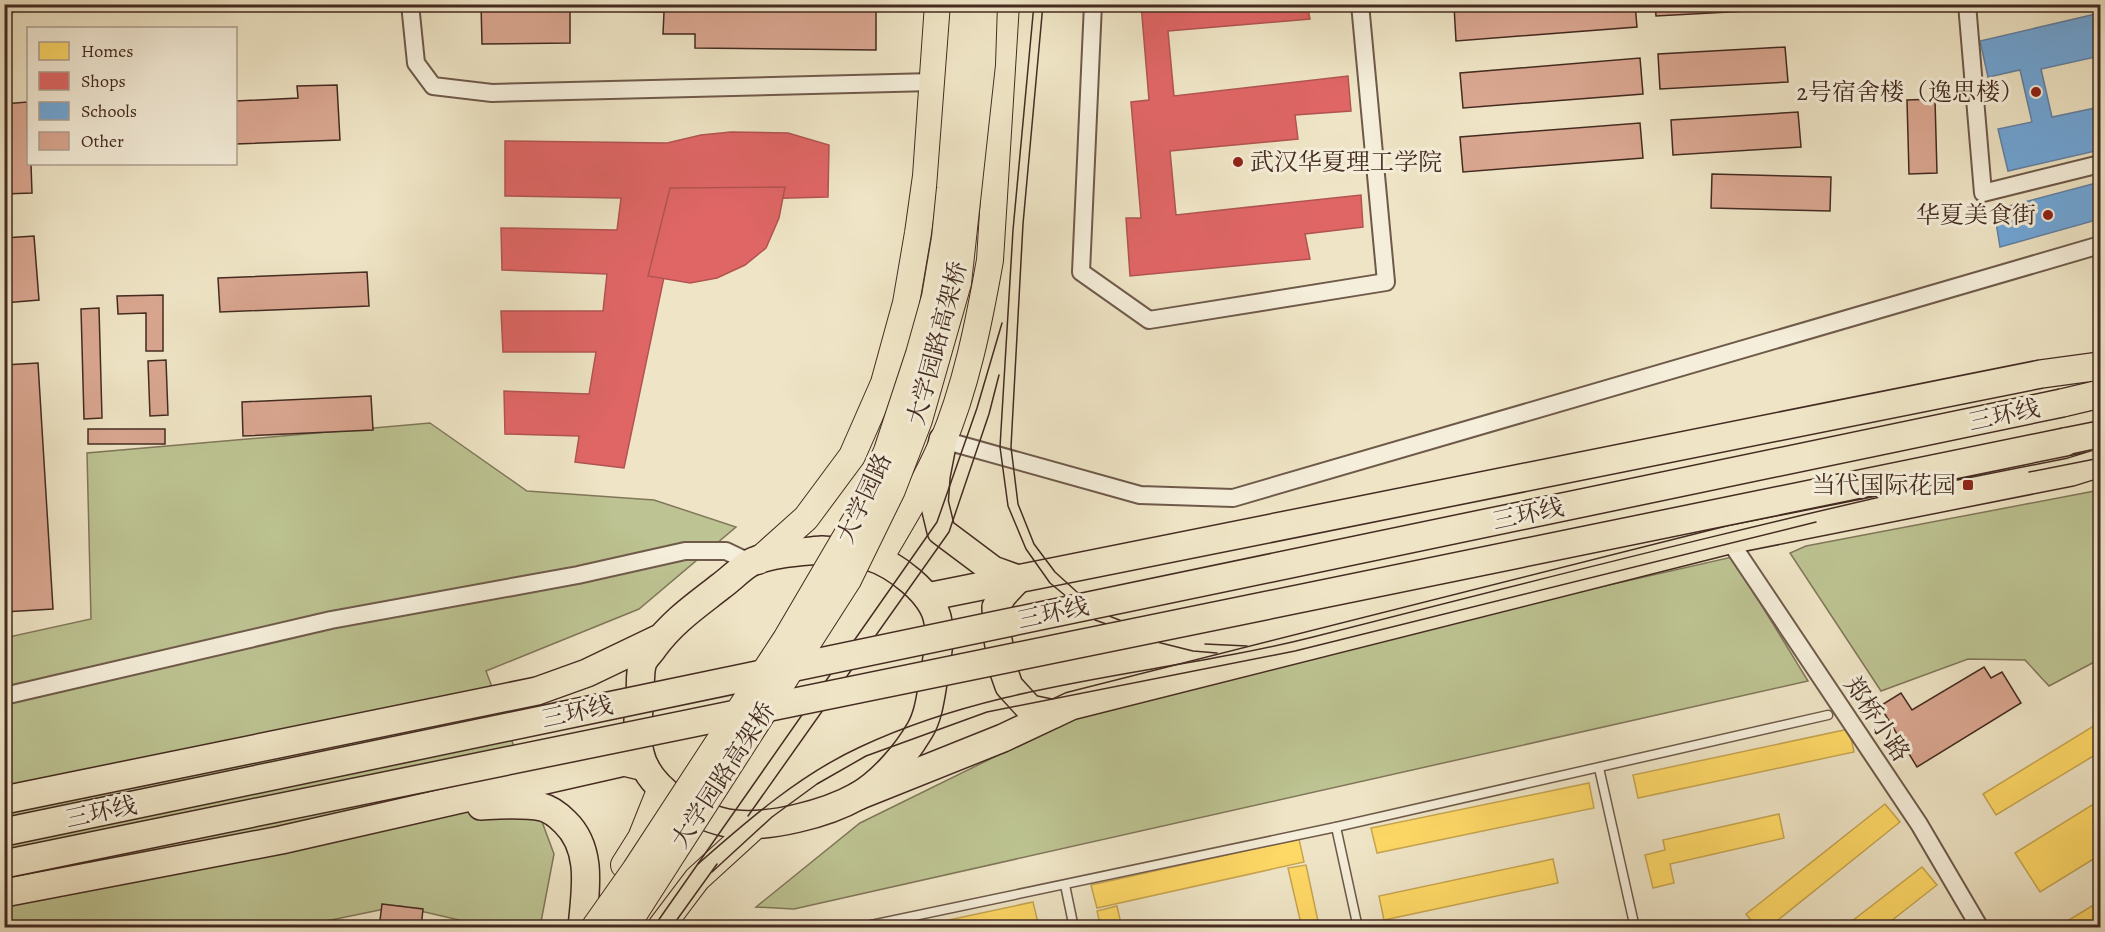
<svg xmlns="http://www.w3.org/2000/svg" width="2105" height="932" font-family="Alegreya,'Noto Serif SC',serif">
<style>
.green{fill:#bdc392;stroke:#80775a;stroke-width:1.5}
.homes{fill:#ffd966;stroke:#c7a551;stroke-width:1.5}
.shops{fill:#e06666;stroke:#b15451;stroke-width:1.5}
.schools{fill:#6fa8dc;stroke:#6282a4;stroke-width:1.5}
.building{fill:#daa791;stroke:#442b21;stroke-width:1.5}
.lines{fill:none;stroke-linecap:round;stroke-linejoin:round}
.service-casing{stroke:#6f5a4a;stroke-width:11}
.minor-casing{stroke:#6f5a4a;stroke-width:20}
.tertiary-casing{stroke:#6f5a4a;stroke-width:22}
.primary-casing{stroke:#442b21;stroke-width:28}
.trunk-casing{stroke:#442b21;stroke-width:30}
.service{stroke:#f5eeda;stroke-width:8}
.minor{stroke:#f5eeda;stroke-width:16}
.tertiary{stroke:#f5eeda;stroke-width:20}
.primary{stroke:#efe5c6;stroke-width:26}
.trunk{stroke:#efe5c6;stroke-width:27}
.tram{stroke:#442b21;stroke-width:1.5}
.primary-bridge-casing{stroke:#442b21;stroke-width:28;stroke-linecap:butt}
.trunk-bridge-casing{stroke:#442b21;stroke-width:30;stroke-linecap:butt}
.primary-bridge{stroke:#efe5c6;stroke-width:26}
.trunk-bridge{stroke:#efe5c6;stroke-width:27}
.poi-dot{fill:#8f2418;stroke:#f5eeda;stroke-width:2}
.labels{text-anchor:middle;stroke-width:6;stroke-linejoin:round;paint-order:stroke}
.poi-label{font-size:24px;fill:#442b21;stroke:#f5eeda;text-anchor:end}
.street-label{font-size:24px;fill:#442b21;stroke:#f5eeda}
</style>
<rect width="100%" height="100%" fill="#efe5c6"/>
<filter id="stains"><feTurbulence type="fractalNoise" baseFrequency=".00333" numOctaves="4"/><feColorMatrix values="0 0 0 0 .2 0 0 0 0 .09 0 0 0 0 .02 0 0 0 .5 -.17"/></filter>
<radialGradient id="worn" r=".72"><stop offset=".6" stop-color="#630" stop-opacity="0"/><stop offset="1" stop-color="#630" stop-opacity=".3"/></radialGradient>
<g class="green">
<polygon points="430,423 527,491 654,500 736,527 639,609 486,671 554,854 540,927 489,927 399,906 297,927 5,927 4,638 91,619 87,453"/>
<polygon points="2100,490 2100,659 2049,686 2025,660 1968,659 1881,691 1790,553 1806,546"/>
<polygon points="1732,557 1808,681 794,909 756,907 860,823 1037,736 1062,697 1600,587"/>
</g>
<g class="homes">
<polygon points="2100,722 2100,752 1996,815 1983,794"/>
<polygon points="1849,729 1854,752 1638,798 1633,775"/>
<polygon points="1589,783 1594,808 1377,853 1371,828"/>
<polygon points="2100,800 2100,855 2040,892 2015,853"/>
<polygon points="1885,804 1900,822 1768,928 1757,928 1746,914"/>
<polygon points="1779,814 1784,838 1670,864 1674,883 1653,888 1645,855 1665,850 1663,840"/>
<polygon points="1299,839 1304,862 1097,908 1091,885"/>
<polygon points="1553,859 1558,883 1384,920 1379,896"/>
<polygon points="1306,865 1318,921 1301,924 1288,868"/>
<polygon points="1922,867 1937,885 1882,928 1843,928"/>
<polygon points="2100,901 2100,928 2060,928 2059,926"/>
<polygon points="1033,902 1038,923 1014,928 911,928"/>
<polygon points="1117,906 1122,928 1101,928 1097,911"/>
</g>
<g class="shops">
<polygon points="1141,4 1307,4 1310,19 1168,31 1174,96 1348,76 1351,111 1295,115 1298,139 1170,151 1176,215 1361,195 1363,227 1305,234 1310,259 1130,276 1126,218 1141,218 1131,102 1149,100"/>
<polygon points="731,132 788,133 829,145 828,197 680,201 624,468 575,462 579,436 505,434 504,391 589,394 596,352 503,352 501,311 603,311 607,274 502,270 501,228 617,230 621,198 505,196 505,141 667,143 701,135"/>
<polygon points="785,187 779,218 766,248 745,265 717,278 690,283 648,276 670,188"/>
</g>
<g class="schools">
<polygon points="2100,13 2100,56 2041,69 2052,117 2100,107 2100,150 2008,171 1998,129 2032,122 2020,70 1988,77 1980,41"/>
<polygon points="2100,182 2100,219 2000,247 1994,210"/>
</g>
<g class="building">
<polygon points="481,4 570,4 570,43 482,44"/>
<polygon points="607,4 876,4 876,50 695,48 695,34 663,34 664,12 607,11"/>
<polygon points="1471,4 1635,4 1637,27 1456,41 1454,6"/>
<polygon points="1655,4 1783,4 1783,9 1656,16"/>
<polygon points="1785,47 1788,82 1660,89 1658,54"/>
<polygon points="1640,58 1643,94 1463,108 1460,73"/>
<polygon points="337,85 340,140 236,144 236,101 298,98 297,86"/>
<polygon points="1935,99 1937,173 1909,174 1907,100"/>
<polygon points="27,102 28,164 31,164 32,193 4,194 4,104"/>
<polygon points="1798,112 1801,147 1673,155 1671,120"/>
<polygon points="1640,123 1643,158 1463,172 1460,137"/>
<polygon points="1712,174 1831,177 1830,211 1711,208"/>
<polygon points="34,236 39,300 4,303 4,238"/>
<polygon points="367,272 369,306 220,312 218,278"/>
<polygon points="163,295 163,351 146,351 146,313 118,314 117,296"/>
<polygon points="99,308 102,418 84,419 81,309"/>
<polygon points="166,360 168,415 150,416 148,361"/>
<polygon points="38,363 53,609 4,612 4,365"/>
<polygon points="371,396 373,430 243,436 242,402"/>
<rect x="88" y="429" width="77" height="15"/>
<polygon points="1984,667 1991,678 2002,672 2021,703 1917,767 1880,706 1901,693 1912,710"/>
<polygon points="382,904 423,909 421,928 379,928"/>
</g>
<g class="lines">
<defs>
<g id="service">
<polyline points="1599,768 1635,928"/>
<polyline points="1336,827 1358,928"/>
<polyline points="1065,885 1074,928"/>
<polyline points="857,928 1336,827 1828,715"/>
</g>
<g id="minor">
<polyline points="410,4 416,63 433,86 492,93 933,82"/>
<polyline points="1093,4 1081,272 1149,320 1386,282 1360,4"/>
<polyline points="1967,4 1983,193 2100,164"/>
<polyline points="943,440 1140,495 1233,498 2100,245"/>
<polyline points="1729,540 1919,824 1980,928"/>
<polyline points="4,696 331,620 578,575 685,551 726,551 751,563"/>
</g>
<polyline id="tertiary" points="4,5 7,4"/>
<g id="primary">
<path d="M 879,560 C 900,523 924,486 941,446 C 966,388 979,322 990,260 L 1006,4"/>
<polyline points="758,561 806,518 852,456 884,383 906,303 918,233 926,176 938,4"/>
<polyline points="624,865 641,838 661,788"/>
<polyline points="660,928 697,879 756,825"/>
</g>
<g id="trunk">
<polyline points="2062,403 2100,394"/>
<polyline points="943,440 936,476 934,502 941,531 993,570 1018,579 1003,595 996,607 997,634 1003,669 1009,686 1030,709 1054,714"/>
<polyline points="2065,442 2100,435"/>
<path d="M 822,550 C 838,551 853,551 868,556 C 894,564 934,593 938,622 C 941,637 937,657 935,672 C 931,691 930,713 920,730 C 906,754 882,782 858,796 C 826,814 770,828 734,824 C 699,820 648,790 640,753 C 636,736 638,716 640,699 C 641,688 639,672 643,662 C 645,657 651,652 654,647 C 673,621 697,605 721,586 C 731,579 740,569 750,563 C 770,553 801,552 822,550 Z"/>
<polyline points="927,597 2041,374 2100,366"/>
<polyline points="858,796 1003,738 1071,706 1729,540 2071,472 2100,463"/>
<polyline points="4,800 537,691 587,673 658,639"/>
<path d="M 481,806 C 500,805 522,803 542,807 C 550,809 559,816 565,822 C 594,850 585,892 582,928"/>
<polyline points="4,893 281,840 624,762 645,767"/>
</g>
</defs>
<use href="#service" class="service-casing"/>
<use href="#minor" class="minor-casing"/>
<use href="#tertiary" class="tertiary-casing"/>
<use href="#primary" class="primary-casing"/>
<use href="#trunk" class="trunk-casing"/>
<use href="#service" class="service"/>
<use href="#minor" class="minor"/>
<use href="#tertiary" class="tertiary"/>
<use href="#primary" class="primary"/>
<use href="#trunk" class="trunk"/>
<g class="tram">
<polyline points="1034,4 1013,230 1000,447 1008,506 1026,549 1050,583 1095,620 1157,642 1193,651 1217,653"/>
<polyline points="1043,4 1023,224 1011,447 1018,504 1034,544 1055,572 1099,612 1127,623"/>
<polyline points="2029,472 2100,458"/>
<polyline points="1205,644 1247,646"/>
<polyline points="748,816 949,532 989,414 999,375"/>
<path d="M 698,864 C 747,821 799,775 860,747 C 1002,680 1163,675 1313,637 C 1575,570 1836,504 2100,448"/>
<polyline points="712,872 772,817 817,784 866,756 987,712 1295,651 1816,522"/>
<polyline points="653,928 937,522 977,408 1002,323"/>
<polyline points="671,928 717,864"/>
</g>
<defs>
<g id="primary-bridge">
<polyline points="594,928 635,870 786,639 861,511 887,451 919,354 935,297 945,238 950,188 964,4"/>
<polyline points="625,928 848,580 892,490 919,420 958,283 982,64 984,4"/>
</g>
<g id="trunk-bridge">
<polyline points="4,832 2062,403"/>
<polyline points="4,864 2065,442"/>
</g>
</defs>
<use href="#primary-bridge" class="primary-bridge-casing"/>
<use href="#trunk-bridge" class="trunk-bridge-casing"/>
<use href="#primary-bridge" class="primary-bridge"/>
<use href="#trunk-bridge" class="trunk-bridge"/>
</g>
<g class="poi-dot">
<circle cx="2036" cy="92" r="6"/>
<circle cx="1238" cy="162" r="6"/>
<circle cx="2048" cy="215" r="6"/>
<rect x="1962" y="479" width="12" height="12" rx="3"/>
</g>
<g class="labels">
<g class="poi-label">
<text x="2024" y="100">2号宿舍楼（逸思楼）</text>
<text x="1250" y="170" text-anchor="start">武汉华夏理工学院</text>
<text x="2036" y="223">华夏美食街</text>
<text x="1956" y="493">当代国际花园</text>
</g>
<g class="street-label">
<text transform="translate(937 343) rotate(-75)" y="8">大学园路高架桥</text>
<text transform="translate(2004 415) rotate(-12)" y="8">三环线</text>
<text transform="translate(864 498) rotate(-65)" y="8">大学园路</text>
<text transform="translate(1528 514) rotate(-12)" y="8">三环线</text>
<text transform="translate(1053 613) rotate(-12)" y="8">三环线</text>
<text transform="translate(577 712) rotate(-12)" y="8">三环线</text>
<text transform="translate(1877 719) rotate(56)" y="8">郑桥小路</text>
<text transform="translate(723 775) rotate(-57)" y="8">大学园路高架桥</text>
<text transform="translate(101 812) rotate(-12)" y="8">三环线</text>
</g>
</g>
<rect width="2105" height="932" fill="none" stroke="#efe5c6" stroke-width="24"/>
<rect x="6" y="6" width="2093" height="920" fill="none" stroke="#442b21" stroke-width="3"/>
<rect x="12" y="12" width="2081" height="908" fill="none" stroke="#442b21" stroke-width="1.5"/>
<rect x="27" y="27" width="210" height="138" fill="#f5eeda" stroke="#aea090" stroke-width="1.5"/>
<rect x="39" y="42" width="30" height="18" fill="#ffd966" stroke="#aea090" stroke-width="1.5"/>
<text x="81" y="57" font-size="18" fill="#442b21">Homes</text>
<rect x="39" y="72" width="30" height="18" fill="#e06666" stroke="#aea090" stroke-width="1.5"/>
<text x="81" y="87" font-size="18" fill="#442b21">Shops</text>
<rect x="39" y="102" width="30" height="18" fill="#6fa8dc" stroke="#aea090" stroke-width="1.5"/>
<text x="81" y="117" font-size="18" fill="#442b21">Schools</text>
<rect x="39" y="132" width="30" height="18" fill="#daa791" stroke="#aea090" stroke-width="1.5"/>
<text x="81" y="147" font-size="18" fill="#442b21">Other</text>
<rect width="100%" height="100%" filter="url(#stains)"/>
<rect width="100%" height="100%" fill="url(#worn)"/>
</svg>
